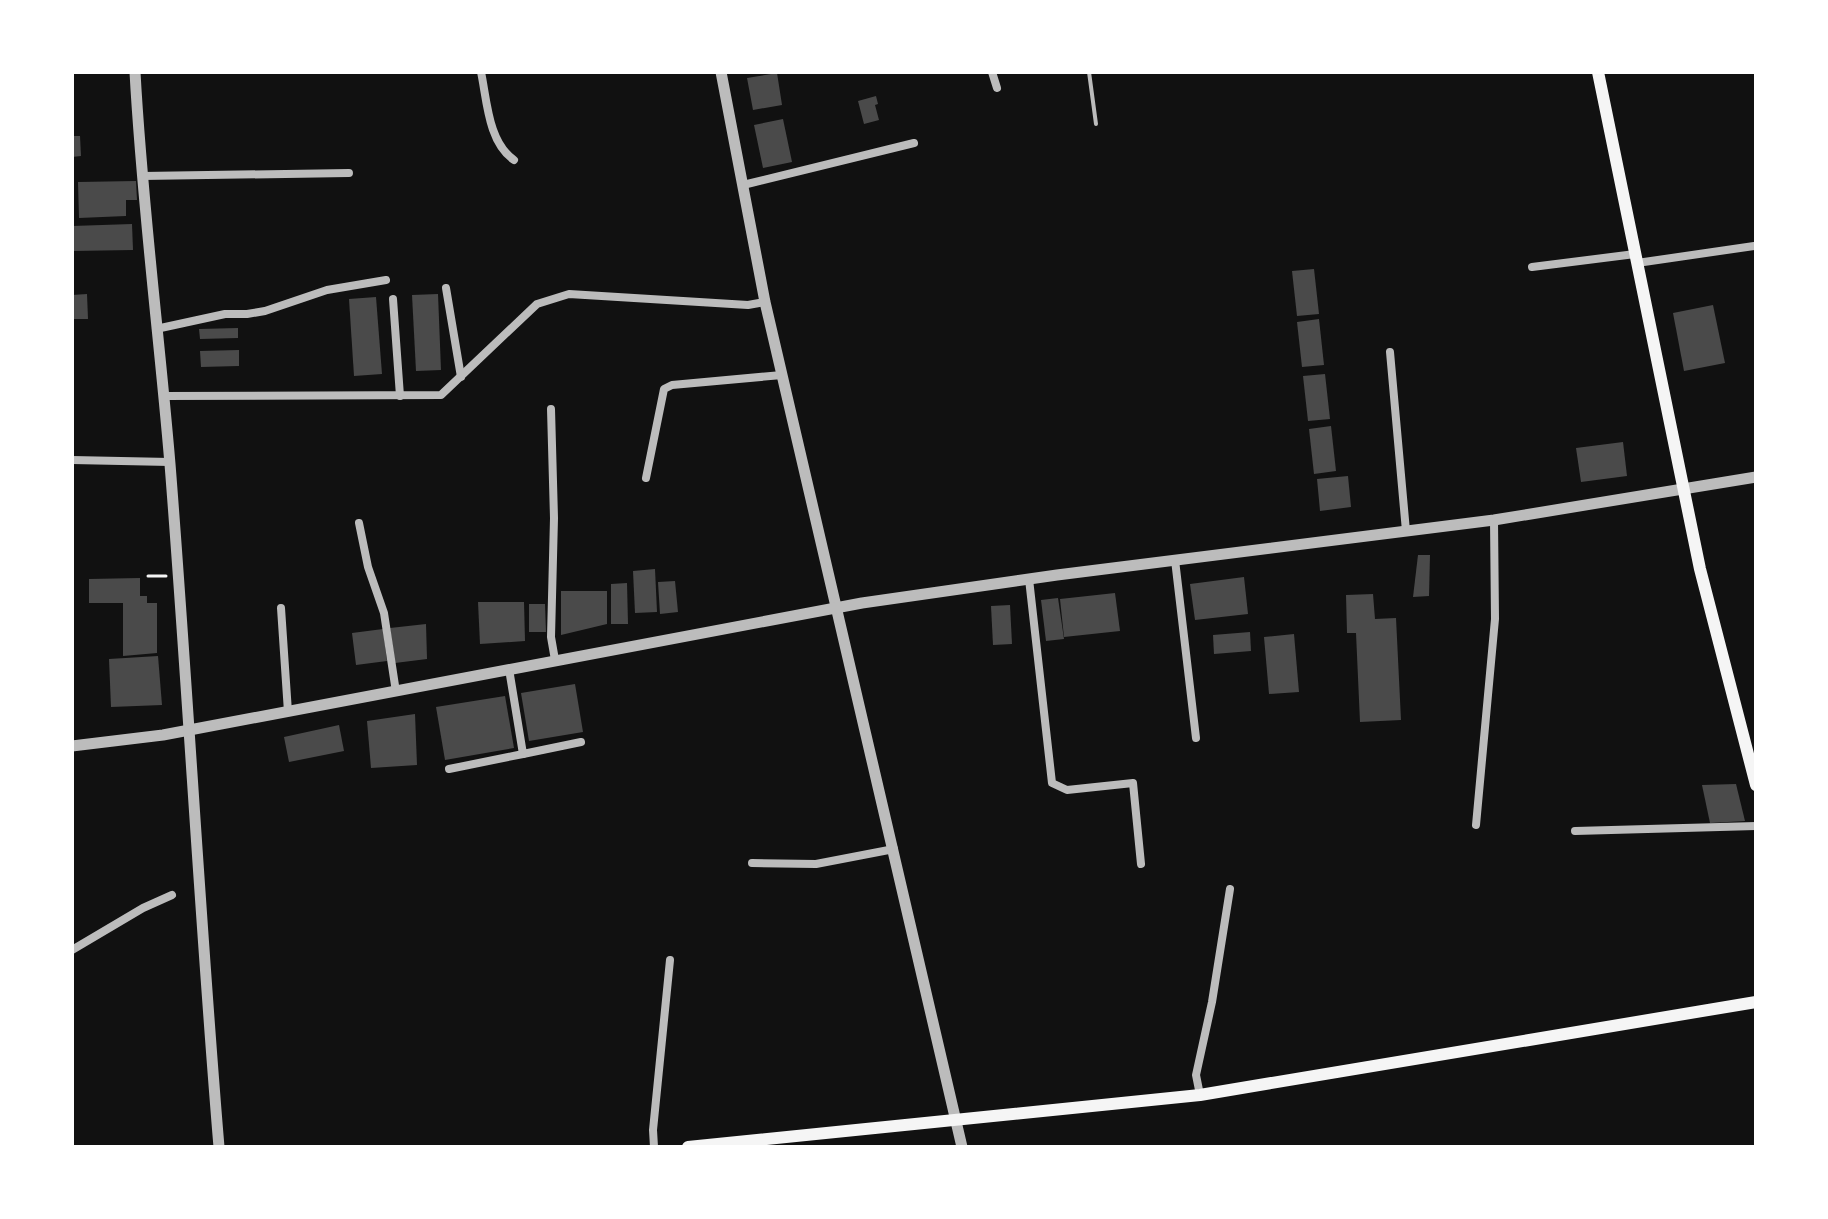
<svg xmlns="http://www.w3.org/2000/svg" width="1828" height="1219" font-family="Figtree,sans-serif">
<style>
.building{fill:#4a4a4a}
.lines{fill:none;stroke-linecap:round;stroke-linejoin:round}
.path{stroke:#f5f5f5;stroke-width:3}
.service{stroke:#bcbcbc;stroke-width:4}
.minor{stroke:#bcbcbc;stroke-width:8}
.tertiary{stroke:#bcbcbc;stroke-width:11}
.secondary{stroke:#f5f5f5;stroke-width:12}
</style>
<rect width="100%" height="100%" fill="#111"/>
<g class="building">
<polygon points="777,73 782,105 753,110 747,78"/>
<polygon points="876,96 878,104 875,105 879,120 864,124 858,101"/>
<polygon points="783,119 792,162 763,168 754,125"/>
<polygon points="72,136 80,136 81,156 72,157"/>
<polygon points="136,181 137,200 126,200 126,216 79,218 78,182"/>
<polygon points="132,224 133,250 72,251 72,226"/>
<polygon points="1314,269 1319,314 1297,316 1292,271"/>
<polygon points="87,294 88,319 72,319 72,295"/>
<polygon points="438,294 441,370 416,371 412,295"/>
<polygon points="376,297 382,374 354,376 349,299"/>
<polygon points="1713,305 1725,363 1684,371 1673,313"/>
<polygon points="1319,319 1324,365 1302,367 1297,322"/>
<polygon points="238,328 238,338 200,339 199,329"/>
<polygon points="239,350 239,366 201,367 200,351"/>
<polygon points="1325,374 1330,419 1308,421 1303,376"/>
<polygon points="1331,426 1336,471 1314,474 1309,429"/>
<polygon points="1623,442 1627,476 1581,482 1576,448"/>
<polygon points="1348,476 1351,507 1320,511 1317,479"/>
<polygon points="1418,555 1430,555 1429,596 1413,597"/>
<polygon points="655,569 657,612 635,613 633,571"/>
<polygon points="1244,577 1248,614 1195,620 1190,584"/>
<polygon points="140,578 140,596 147,596 147,603 157,603 157,653 123,656 123,603 89,603 89,579"/>
<polygon points="675,581 678,612 660,614 658,582"/>
<polygon points="627,583 628,624 611,624 611,584"/>
<polygon points="561,591 607,591 607,624 561,635"/>
<polygon points="1115,593 1120,631 1064,637 1060,599"/>
<polygon points="1373,594 1375,619 1396,618 1401,720 1360,722 1356,633 1347,633 1346,595"/>
<polygon points="1058,598 1064,639 1046,641 1041,600"/>
<polygon points="478,602 524,602 525,641 480,644"/>
<polygon points="529,604 545,604 546,632 529,632"/>
<polygon points="1010,605 1012,644 993,645 991,606"/>
<polygon points="426,624 427,659 395,663 390,628"/>
<polygon points="383,629 387,661 356,665 352,633"/>
<polygon points="1250,632 1251,651 1214,654 1213,635"/>
<polygon points="1294,634 1299,692 1269,694 1264,637"/>
<polygon points="158,656 162,705 111,707 109,659"/>
<polygon points="575,684 583,732 529,741 521,693"/>
<polygon points="505,696 514,748 445,760 436,707"/>
<polygon points="415,714 417,765 371,768 367,721"/>
<polygon points="339,725 344,751 289,762 284,737"/>
<polygon points="1736,784 1745,821 1710,823 1702,785"/>
</g>
<g class="lines">
<polyline class="path" points="148,576 166,576"/>
<polyline class="service" points="1089,72 1096,124"/>
<g class="minor">
<path d="M 481,72 C 487,100 488,142 514,160"/>
<polyline points="992,72 997,88"/>
<polyline points="142,176 349,173"/>
<polyline points="743,185 914,143"/>
<polyline points="1637,263 1754,246"/>
<polyline points="1532,267 1635,254"/>
<polyline points="446,288 461,377"/>
<polyline points="393,299 400,396"/>
<polyline points="156,329 225,314 247,314 265,311 327,290 386,280"/>
<polyline points="1390,352 1406,531"/>
<polyline points="163,396 441,395 537,304 569,294 748,305 765,302"/>
<polyline points="551,409 554,518 551,637 555,660"/>
<polyline points="72,460 170,462"/>
<polyline points="646,478 664,389 672,385 782,375"/>
<polyline points="359,523 368,567 384,613 396,692"/>
<polyline points="1175,560 1196,738"/>
<polyline points="1029,579 1052,783 1067,790 1133,783 1141,864"/>
<polyline points="281,608 288,712"/>
<polyline points="509,669 523,754 581,742"/>
<polyline points="449,769 523,754"/>
<polyline points="1476,825 1495,619 1494,520"/>
<polyline points="1575,831 1756,826"/>
<polyline points="752,863 816,864 894,849"/>
<polyline points="72,950 143,908 172,895"/>
<polyline points="1200,1095 1196,1075 1212,1002 1230,889"/>
<polyline points="654,1147 653,1130 670,960"/>
</g>
<g class="tertiary">
<path d="M 135,72 C 142,203 159,333 170,464 C 188,692 200,920 219,1147"/>
<polyline points="721,72 765,302 962,1147"/>
<polyline points="72,746 163,735 862,603 1057,575 1494,520 1756,477"/>
</g>
<g class="secondary">
<polyline points="1598,72 1700,569 1756,785"/>
<polyline points="688,1147 1200,1095 1756,1002"/>
</g>
</g>
<rect width="1828" height="1219" fill="none" stroke="#ffffff" stroke-width="148"/>
</svg>
